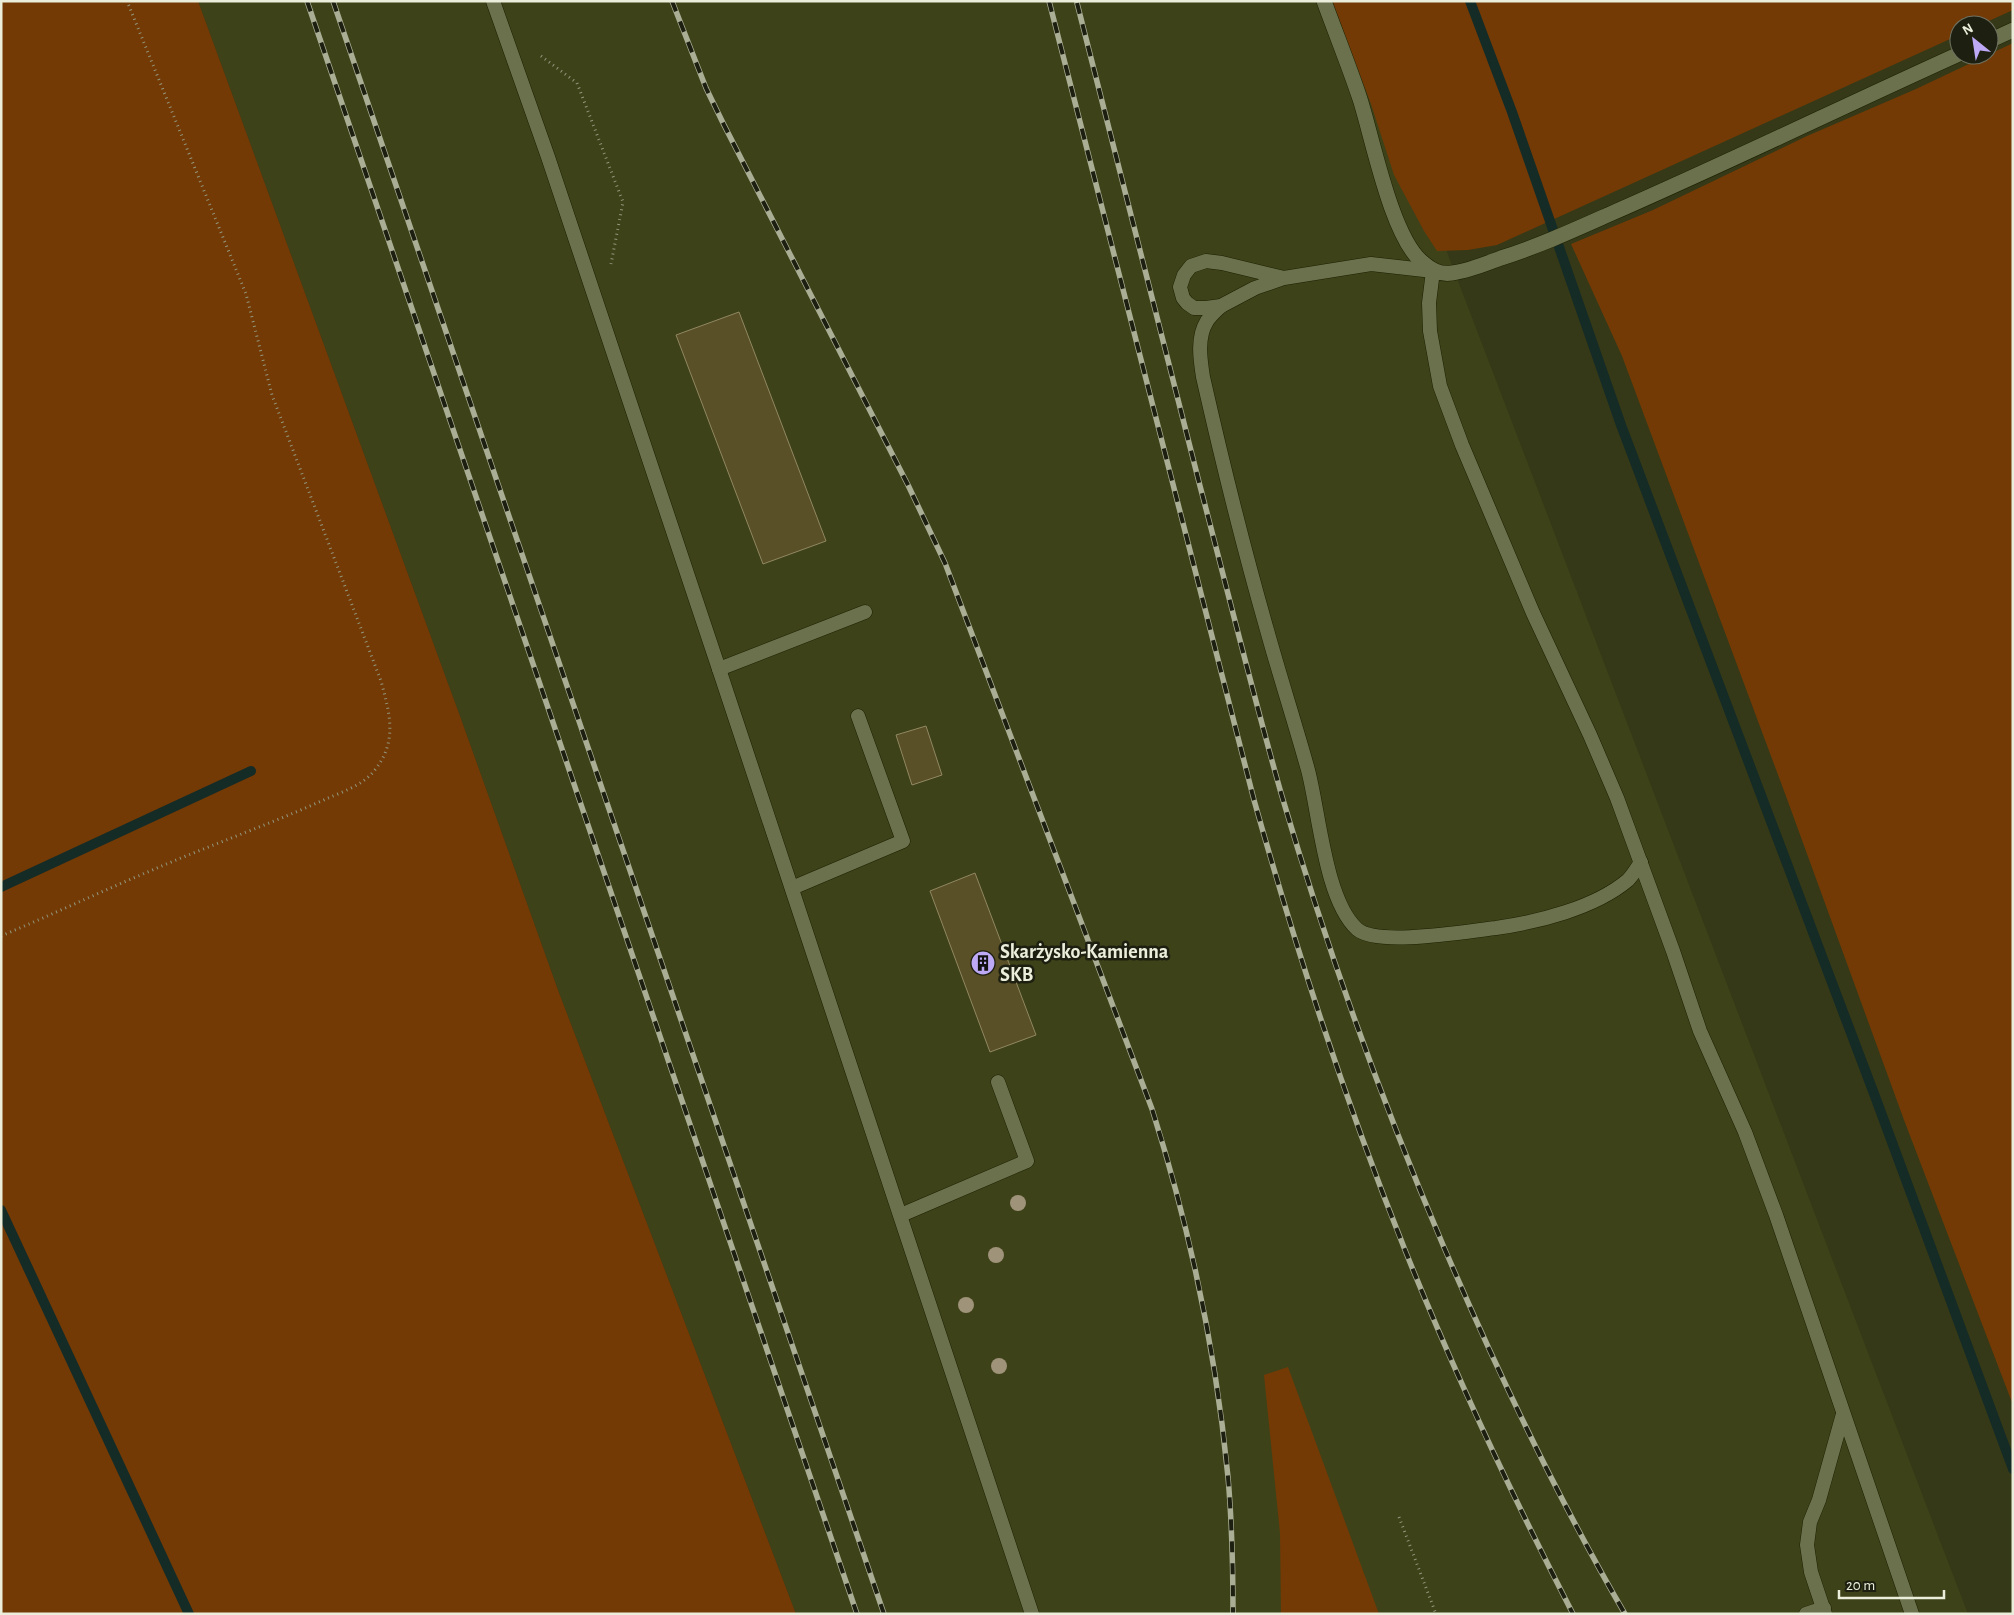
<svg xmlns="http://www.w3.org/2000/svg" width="2014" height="1615" font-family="'Alegreya Sans',sans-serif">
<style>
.built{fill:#3e4219}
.green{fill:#733a06}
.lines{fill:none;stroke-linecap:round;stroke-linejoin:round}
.stream{stroke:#152b26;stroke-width:10}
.building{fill:#5a5027;stroke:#918862}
.lane-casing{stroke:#1c2000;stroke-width:15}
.street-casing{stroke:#1c2000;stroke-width:16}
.path{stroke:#93977c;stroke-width:3;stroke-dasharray:1 4;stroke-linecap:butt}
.lane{stroke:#6b714c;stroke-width:14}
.street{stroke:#6b714c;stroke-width:15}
.rail-casing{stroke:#aaae95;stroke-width:5.5}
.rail{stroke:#1d1f10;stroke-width:4;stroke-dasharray:11;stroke-linecap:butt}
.tree{fill:#9f937a}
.labels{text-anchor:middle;stroke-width:5;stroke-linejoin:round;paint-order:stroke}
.poi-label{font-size:20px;font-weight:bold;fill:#eaeeda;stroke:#1d1f10;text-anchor:start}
</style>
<rect width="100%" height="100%" fill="#353917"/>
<polygon class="built" points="198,1 1357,1 1440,234 1968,1614 796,1614 558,990 460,716"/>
<g class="green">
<polygon points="1,1 198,1 460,716 558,990 796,1614 1,1614"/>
<polygon points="1332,1 2013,1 2013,10 1980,25 1959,25 1959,35 1497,245 1468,250 1437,251 1424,231 1394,175 1371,104"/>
<polygon points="2013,43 2013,1405 1904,1120 1787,799 1622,356 1571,244 1653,210 1807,136 1916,89"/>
<polygon points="1288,1367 1379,1614 1281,1614 1280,1533 1264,1375"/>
</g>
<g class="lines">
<g class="stream">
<polyline points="1470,1 1512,112 1621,425 1876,1099 2013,1469"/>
<polyline points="1,887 251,771"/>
<polyline points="1,1210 189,1614"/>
</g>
</g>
<g class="building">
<polygon points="739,312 826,541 763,564 676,335"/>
<polygon points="926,726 942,775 912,785 896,735"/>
<polygon points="975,873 1036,1035 990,1052 930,891"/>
</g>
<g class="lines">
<defs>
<g id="lane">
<polyline points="493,1 548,157 719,669 1032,1614"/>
<polyline points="1284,278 1255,288 1221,306 1206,308 1194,308 1187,303 1183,298 1180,287 1184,275 1191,266 1206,261 1222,263 1284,278 1371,264 1433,271 1429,303 1430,331 1440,386 1462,445 1533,613 1590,735 1617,798 1673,951 1700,1031 1745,1132 1776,1215 1912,1614"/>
<path d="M 1221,306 C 1217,310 1211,315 1207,321 C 1197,337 1200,358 1203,377 C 1222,461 1243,546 1267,630 C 1280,677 1295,723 1308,770 C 1319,811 1325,900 1357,929 C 1377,947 1468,931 1496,928 C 1538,922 1595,908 1628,880 C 1633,875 1637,868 1641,862"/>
<polyline points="719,669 865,612"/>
<polyline points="792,888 903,841 858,716"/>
<polyline points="901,1215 1027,1161 998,1082"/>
<polyline points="1806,1614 1824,1608"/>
<polyline points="1825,1614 1811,1572 1807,1545 1810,1522 1819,1500 1843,1414"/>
</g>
<g id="street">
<path d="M 1324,1 C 1336,34 1349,66 1360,99 C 1373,140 1391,234 1421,261 C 1430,269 1439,275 1452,273 C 1469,271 1485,264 1501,258 C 1539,246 1574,230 1610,214 C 1727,163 1842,107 1959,54"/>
<polyline points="1989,41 2013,30"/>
</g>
</defs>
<use href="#lane" class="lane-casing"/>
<use href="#street" class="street-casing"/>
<g class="path">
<polyline points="541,56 577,83 623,202 611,264"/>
<path d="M 1,936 C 51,915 100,892 150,871 C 208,846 268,825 326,799 C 342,792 363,785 374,771 C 398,742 390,714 381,681 L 272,395 L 246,294 L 127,1"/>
<polyline points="1399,1517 1436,1614"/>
</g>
<use href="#lane" class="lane"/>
<use href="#street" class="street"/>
<defs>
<g id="rail">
<polyline points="307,1 857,1614"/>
<polyline points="333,1 884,1614"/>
<path d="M 672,1 L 706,88 L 724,125 L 908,485 L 945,563 L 1152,1109 C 1190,1229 1216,1352 1228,1477 C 1232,1523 1233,1568 1233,1614"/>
<path d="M 1049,1 L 1254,800 C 1297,953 1346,1103 1405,1250 C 1455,1375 1512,1495 1573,1614"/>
<path d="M 1077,3 C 1118,164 1159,325 1200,486 C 1227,588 1252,691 1281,793 C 1326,946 1380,1097 1443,1245 C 1497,1371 1556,1495 1625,1614"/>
</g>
</defs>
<use href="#rail" class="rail-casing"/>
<use href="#rail" class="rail"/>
</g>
<g class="tree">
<circle cx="1018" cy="1203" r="8"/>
<circle cx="996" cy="1255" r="8"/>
<circle cx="966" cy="1305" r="8"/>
<circle cx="999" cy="1366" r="8"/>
</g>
<defs>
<symbol id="building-disc" viewBox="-11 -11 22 22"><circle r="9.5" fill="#bda9f5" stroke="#1d1f10"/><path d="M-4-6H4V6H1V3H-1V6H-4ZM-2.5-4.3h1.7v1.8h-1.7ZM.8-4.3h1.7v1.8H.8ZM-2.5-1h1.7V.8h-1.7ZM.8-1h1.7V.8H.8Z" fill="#111"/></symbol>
</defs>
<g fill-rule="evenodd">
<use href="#building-disc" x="969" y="949" width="28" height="28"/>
</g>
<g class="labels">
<g class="poi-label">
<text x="1000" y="958">Skarżysko-Kamienna<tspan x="1000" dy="23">SKB</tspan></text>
</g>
</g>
<rect width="2014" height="1615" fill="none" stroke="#eaeeda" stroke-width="5"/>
<g transform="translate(1974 40) rotate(330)"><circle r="24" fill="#1d1f10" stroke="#6f7261"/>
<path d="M0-4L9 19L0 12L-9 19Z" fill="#bda9f5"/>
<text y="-8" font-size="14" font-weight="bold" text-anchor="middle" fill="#eaeeda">N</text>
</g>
<path d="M1839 1590v8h105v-8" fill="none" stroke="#eaeeda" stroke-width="2.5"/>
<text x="1846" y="1590" font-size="15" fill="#eaeeda" stroke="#1d1f10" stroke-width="4" paint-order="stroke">20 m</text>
</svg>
